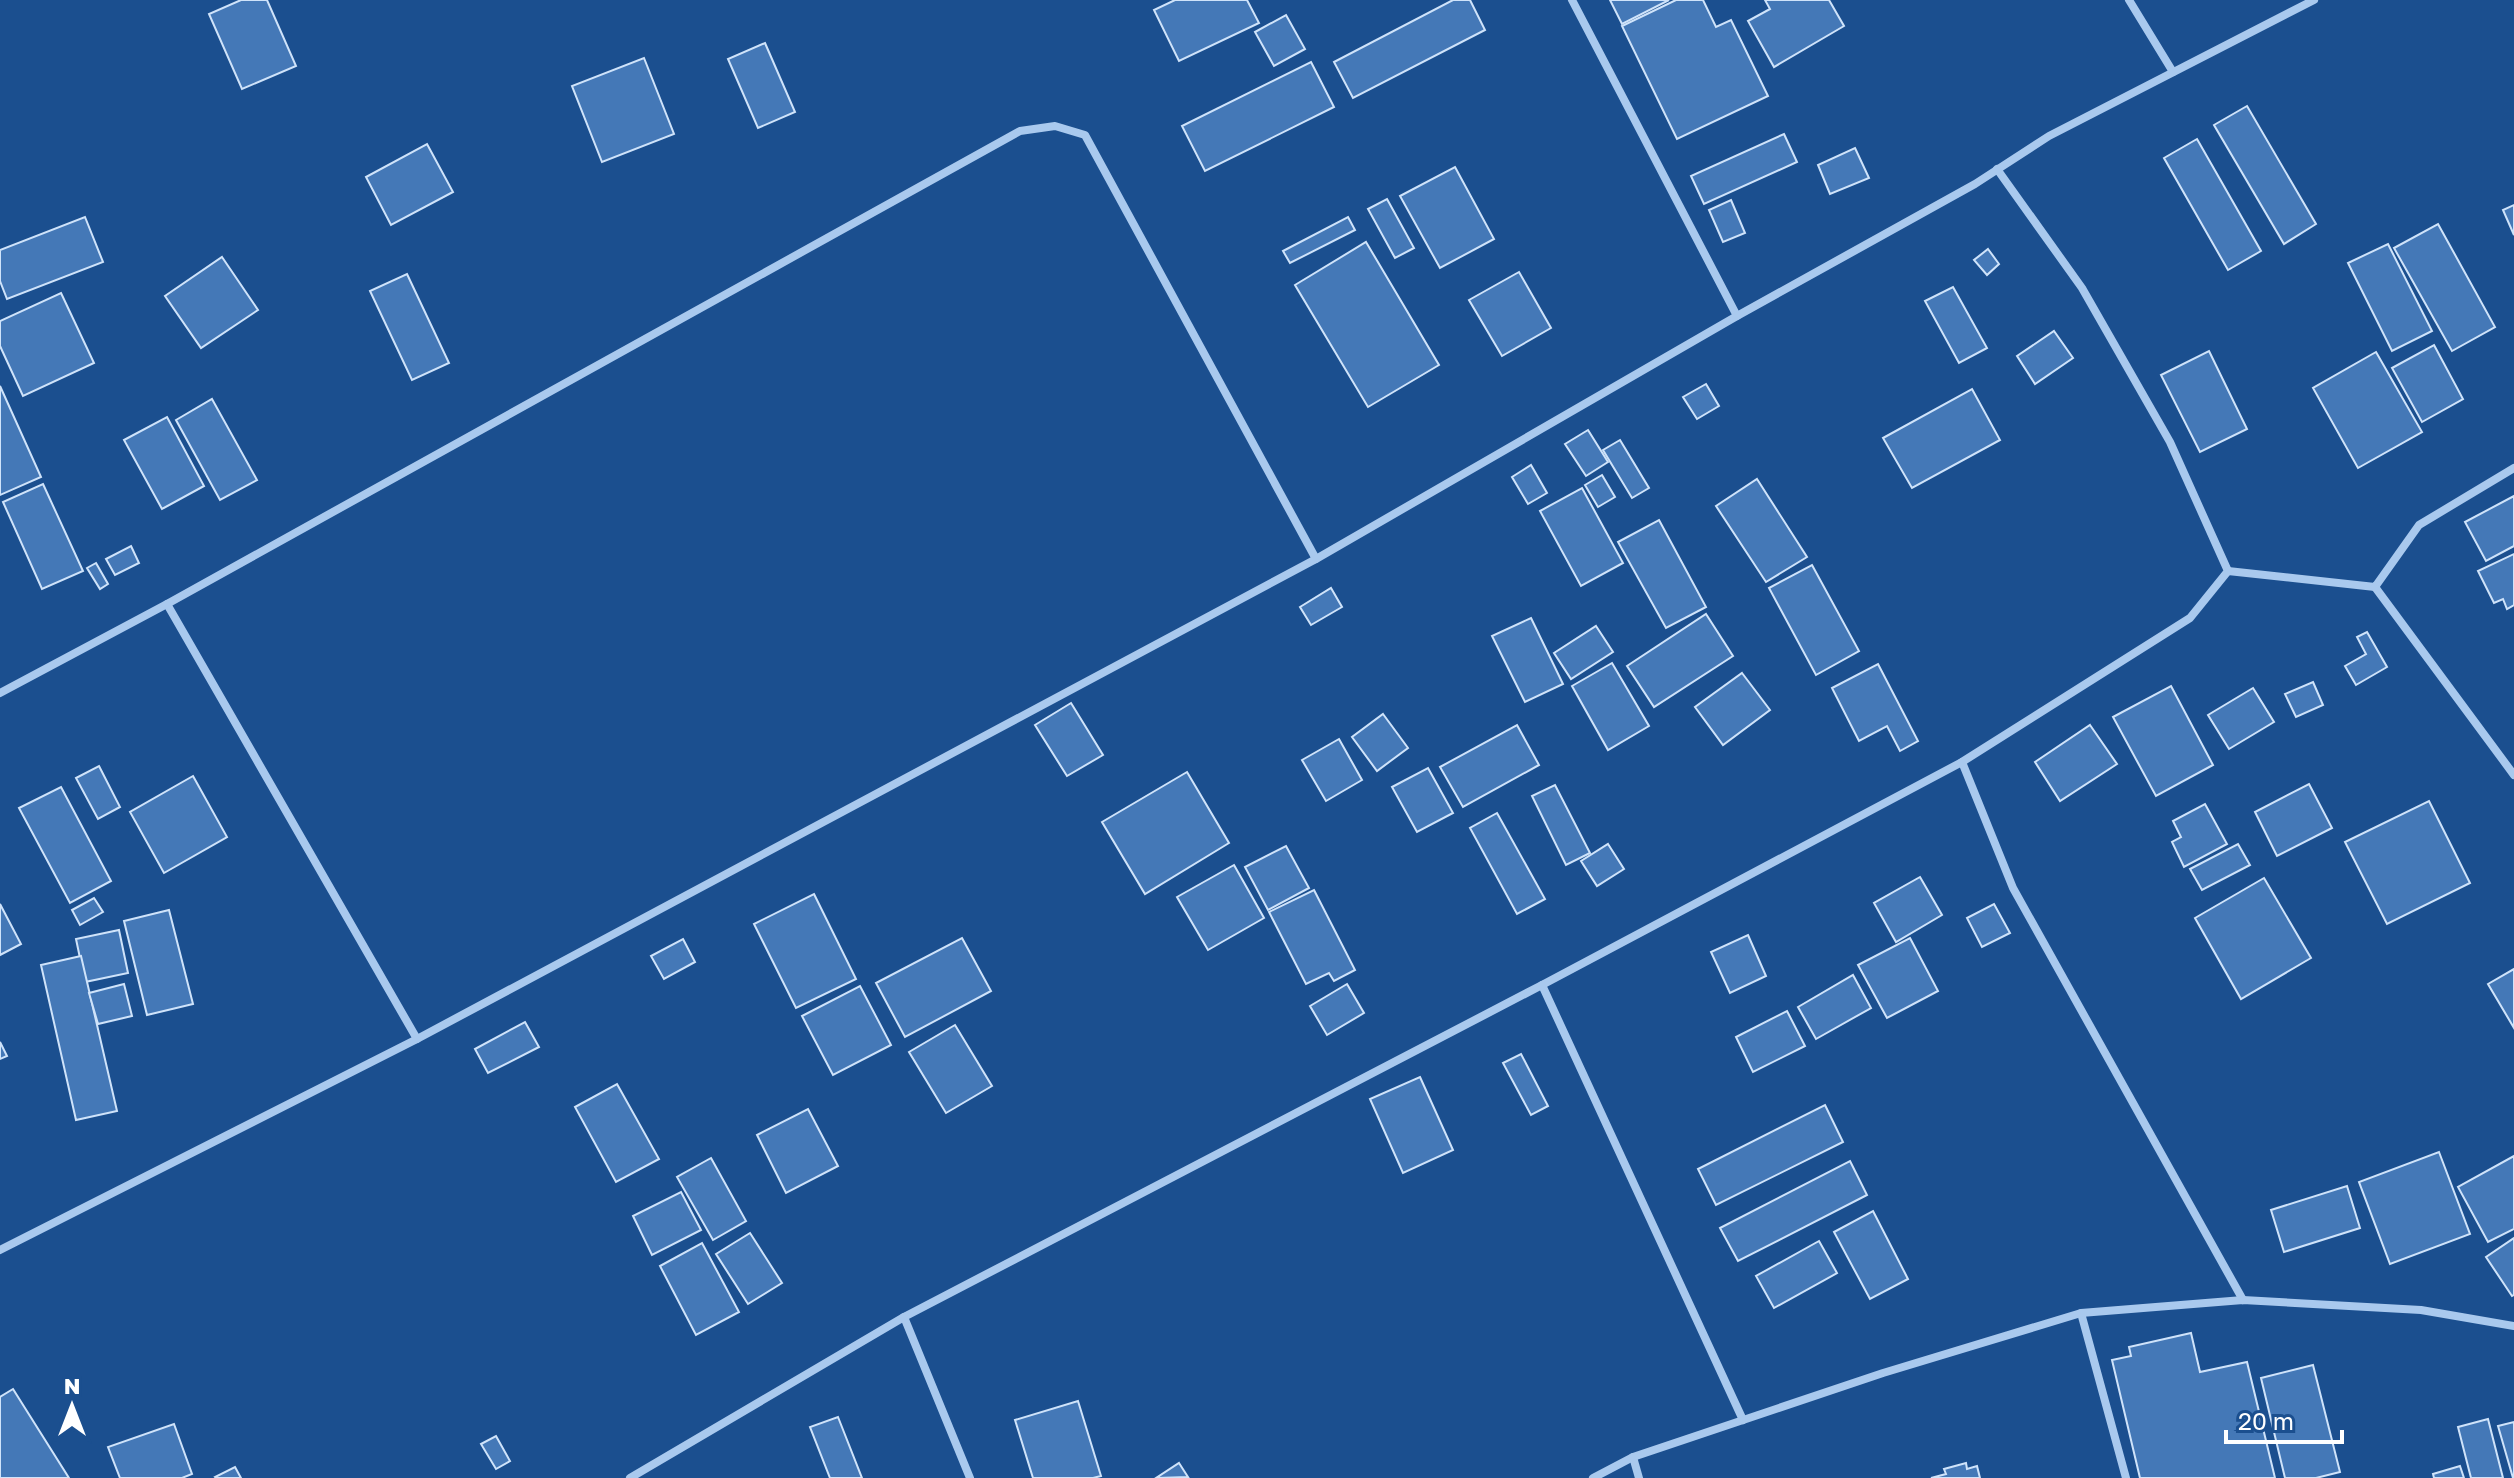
<svg xmlns="http://www.w3.org/2000/svg" width="2514" height="1478" font-family="'Golos Text',sans-serif">
<style>
.building{fill:#4478b7;stroke:#cfe3fa;stroke-width:2}
.lines{fill:none;stroke-linecap:round;stroke-linejoin:round}
.street{stroke:#a9c9ee;stroke-width:8}
</style>
<rect width="100%" height="100%" fill="#1b4f8f"/>
<g class="building">
<polygon points="241,0 267,0 296,66 242,89 209,14"/>
<polygon points="1175,0 1247,0 1259,23 1179,61 1154,10"/>
<polygon points="1453,0 1470,0 1485,30 1353,98 1334,62"/>
<polygon points="1610,0 1669,0 1622,24"/>
<polygon points="1676,0 1703,0 1716,27 1731,20 1768,96 1677,139 1622,26"/>
<polygon points="1765,0 1829,0 1844,26 1774,67 1748,21 1770,9"/>
<polygon points="1286,15 1305,49 1274,66 1255,32"/>
<polygon points="765,43 795,112 758,128 728,59"/>
<polygon points="644,58 674,134 602,162 572,86"/>
<polygon points="1311,62 1334,107 1205,171 1182,126"/>
<polygon points="2247,106 2316,224 2284,244 2214,125"/>
<polygon points="1784,134 1797,162 1704,204 1691,176"/>
<polygon points="2197,139 2261,251 2228,270 2164,158"/>
<polygon points="427,144 453,192 391,225 366,177"/>
<polygon points="1855,148 1869,178 1830,194 1818,165"/>
<polygon points="1455,167 1494,239 1440,268 1400,196"/>
<polygon points="1387,199 1414,248 1395,258 1368,209"/>
<polygon points="1731,200 1745,233 1723,242 1709,210"/>
<polygon points="2514,205 2514,235 2503,210"/>
<polygon points="85,217 103,262 7,299 0,281 0,250"/>
<polygon points="1348,217 1355,230 1290,263 1283,251"/>
<polygon points="2438,224 2495,327 2452,351 2394,248"/>
<polygon points="1366,242 1439,365 1368,407 1295,285"/>
<polygon points="2388,244 2432,331 2392,351 2348,263"/>
<polygon points="1988,249 1999,264 1987,275 1974,260"/>
<polygon points="222,257 258,310 201,348 165,296"/>
<polygon points="1519,272 1551,328 1502,356 1469,300"/>
<polygon points="407,274 449,363 412,380 370,291"/>
<polygon points="1953,287 1987,348 1959,363 1925,301"/>
<polygon points="61,293 94,363 23,396 0,346 0,321"/>
<polygon points="2054,331 2073,358 2035,384 2017,356"/>
<polygon points="2434,345 2463,399 2422,422 2392,368"/>
<polygon points="2209,351 2247,429 2200,452 2161,375"/>
<polygon points="2376,352 2422,432 2358,468 2313,388"/>
<polygon points="1706,384 1719,406 1697,419 1683,397"/>
<polygon points="0,386 41,477 0,495"/>
<polygon points="1972,389 2000,440 1912,488 1883,438"/>
<polygon points="212,399 257,480 220,500 176,420"/>
<polygon points="167,417 204,486 162,509 124,440"/>
<polygon points="1588,430 1608,462 1586,476 1565,444"/>
<polygon points="1620,440 1649,488 1632,498 1603,450"/>
<polygon points="1531,465 1547,493 1528,504 1512,477"/>
<polygon points="1602,475 1615,497 1598,507 1585,485"/>
<polygon points="1757,479 1807,557 1766,582 1716,506"/>
<polygon points="43,484 83,571 42,589 3,502"/>
<polygon points="1582,488 1623,563 1581,586 1540,511"/>
<polygon points="2514,496 2514,546 2486,561 2465,522"/>
<polygon points="1659,520 1706,607 1666,628 1618,542"/>
<polygon points="131,546 139,563 115,575 106,559"/>
<polygon points="2514,554 2514,605 2507,609 2503,599 2494,603 2478,571"/>
<polygon points="96,563 108,584 100,589 87,568"/>
<polygon points="1812,565 1859,651 1816,675 1769,588"/>
<polygon points="1331,588 1342,607 1311,625 1300,607"/>
<polygon points="1706,614 1733,656 1654,707 1627,666"/>
<polygon points="1531,618 1563,684 1525,702 1492,636"/>
<polygon points="1596,626 1613,652 1571,679 1554,653"/>
<polygon points="2367,632 2387,667 2356,685 2345,666 2366,654 2357,637"/>
<polygon points="1612,663 1649,726 1608,750 1572,686"/>
<polygon points="1878,664 1918,741 1900,751 1887,726 1859,741 1832,688"/>
<polygon points="1742,673 1770,710 1723,745 1695,707"/>
<polygon points="2313,682 2323,705 2296,717 2285,694"/>
<polygon points="2171,686 2213,765 2156,796 2113,717"/>
<polygon points="2253,688 2274,722 2229,749 2208,715"/>
<polygon points="1071,703 1103,755 1067,776 1035,725"/>
<polygon points="1383,714 1408,748 1377,771 1352,737"/>
<polygon points="1517,725 1539,765 1463,807 1440,767"/>
<polygon points="2090,725 2117,764 2060,801 2035,762"/>
<polygon points="1339,739 1362,780 1326,801 1302,760"/>
<polygon points="99,766 120,807 98,819 76,778"/>
<polygon points="1428,768 1453,813 1417,832 1392,787"/>
<polygon points="1187,772 1229,843 1145,894 1102,822"/>
<polygon points="193,776 227,837 164,873 130,812"/>
<polygon points="2309,784 2332,828 2277,856 2255,812"/>
<polygon points="1555,785 1590,853 1566,865 1532,796"/>
<polygon points="61,787 111,881 70,903 19,808"/>
<polygon points="2429,801 2470,883 2387,924 2345,842"/>
<polygon points="2205,804 2227,844 2184,867 2172,842 2181,837 2173,821"/>
<polygon points="1497,813 1545,899 1517,914 1470,828"/>
<polygon points="1608,844 1624,869 1597,886 1581,861"/>
<polygon points="2238,844 2250,865 2202,890 2190,869"/>
<polygon points="1286,846 1309,888 1268,910 1245,867"/>
<polygon points="1234,865 1264,918 1208,950 1177,897"/>
<polygon points="1920,877 1942,915 1896,942 1874,903"/>
<polygon points="2264,878 2311,958 2241,999 2195,918"/>
<polygon points="1314,890 1355,970 1334,981 1329,973 1306,984 1269,912"/>
<polygon points="814,894 856,979 796,1008 754,924"/>
<polygon points="94,898 103,912 80,925 72,910"/>
<polygon points="0,904 21,944 0,955"/>
<polygon points="1994,904 2010,933 1982,947 1967,918"/>
<polygon points="169,910 193,1004 147,1015 124,921"/>
<polygon points="119,930 128,973 85,982 76,939"/>
<polygon points="1748,935 1766,976 1730,993 1711,952"/>
<polygon points="962,938 991,991 905,1037 876,983"/>
<polygon points="1910,938 1938,991 1887,1018 1858,965"/>
<polygon points="683,939 695,962 664,979 651,956"/>
<polygon points="81,956 117,1111 76,1120 41,965"/>
<polygon points="2514,969 2514,1028 2488,984"/>
<polygon points="1853,975 1871,1008 1816,1039 1798,1007"/>
<polygon points="124,984 132,1016 98,1024 89,993"/>
<polygon points="1347,984 1364,1013 1327,1035 1310,1006"/>
<polygon points="860,986 891,1045 833,1075 802,1016"/>
<polygon points="1787,1011 1805,1046 1753,1072 1736,1037"/>
<polygon points="525,1022 539,1047 488,1073 475,1049"/>
<polygon points="955,1025 992,1086 946,1113 909,1052"/>
<polygon points="0,1042 7,1056 0,1059"/>
<polygon points="1521,1054 1548,1106 1531,1115 1503,1063"/>
<polygon points="1420,1077 1453,1150 1403,1173 1370,1099"/>
<polygon points="617,1084 659,1159 616,1182 575,1107"/>
<polygon points="1825,1105 1843,1142 1716,1205 1698,1169"/>
<polygon points="808,1109 838,1166 786,1193 757,1135"/>
<polygon points="2439,1152 2470,1234 2390,1264 2359,1182"/>
<polygon points="2514,1156 2514,1229 2488,1242 2458,1187"/>
<polygon points="711,1158 746,1221 713,1240 677,1177"/>
<polygon points="1850,1161 1867,1195 1738,1261 1720,1228"/>
<polygon points="2347,1186 2360,1228 2284,1252 2271,1210"/>
<polygon points="681,1192 701,1230 652,1255 633,1216"/>
<polygon points="1873,1211 1908,1279 1870,1299 1834,1232"/>
<polygon points="750,1233 782,1283 748,1304 716,1254"/>
<polygon points="2514,1238 2514,1295 2512,1296 2486,1257"/>
<polygon points="1819,1241 1837,1273 1774,1308 1756,1276"/>
<polygon points="702,1243 739,1312 696,1335 660,1266"/>
<polygon points="2191,1333 2200,1372 2247,1362 2275,1478 2140,1478 2112,1360 2131,1356 2129,1347"/>
<polygon points="2313,1365 2340,1472 2316,1478 2285,1478 2261,1378"/>
<polygon points="13,1389 69,1478 0,1478 0,1397"/>
<polygon points="1078,1401 1101,1476 1093,1478 1033,1478 1015,1420"/>
<polygon points="838,1417 862,1478 830,1478 810,1427"/>
<polygon points="2488,1419 2503,1478 2471,1478 2458,1427"/>
<polygon points="2514,1422 2514,1478 2513,1478 2498,1426"/>
<polygon points="174,1424 192,1474 182,1478 120,1478 108,1447"/>
<polygon points="496,1436 510,1461 496,1469 481,1444"/>
<polygon points="1179,1463 1188,1477 1156,1478"/>
<polygon points="1966,1463 1967,1469 1977,1466 1980,1478 1931,1478 1946,1474 1944,1469"/>
<polygon points="2460,1466 2464,1478 2434,1478 2433,1474"/>
<polygon points="235,1467 241,1478 216,1478 215,1477"/>
</g>
<g class="lines">
<g class="street">
<polyline points="1572,0 1737,316"/>
<polyline points="2129,0 2173,72"/>
<polyline points="2228,571 2375,587 2419,525 2514,468"/>
<polyline points="2375,587 2514,775"/>
<polyline points="167,604 417,1039"/>
<polyline points="0,693 167,604 1020,131 1055,126 1085,135 1316,559"/>
<polyline points="1962,762 2013,888 2243,1300"/>
<polyline points="1542,985 1743,1420"/>
<polyline points="0,1250 417,1039 1316,559 1737,316 1975,184 2049,136 2314,0"/>
<polyline points="2081,1313 2126,1478"/>
<polyline points="904,1317 970,1478"/>
<polyline points="1633,1457 1639,1478"/>
<polyline points="630,1478 904,1317 1542,985 1962,762 2190,618 2228,571 2170,442 2082,288 1997,169"/>
<polyline points="1593,1478 1633,1457 1883,1373 2081,1313 2243,1300 2421,1310 2514,1326"/>
</g>
</g>
<g transform="translate(72 1406)" stroke="#1b4f8f" stroke-width="6" paint-order="stroke">
<path d="M0-6L14 30L0 20L-14 30Z" fill="#ffffff"/>
<text y="-12" font-size="22" font-weight="bold" text-anchor="middle" fill="#ffffff">N</text>
</g>
<path d="M2226 1430v12h116v-12" fill="none" stroke="#ffffff" stroke-width="4"/>
<text x="2238" y="1430" font-size="24" fill="#ffffff" stroke="#1b4f8f" stroke-width="6" paint-order="stroke">20 m</text>
</svg>
